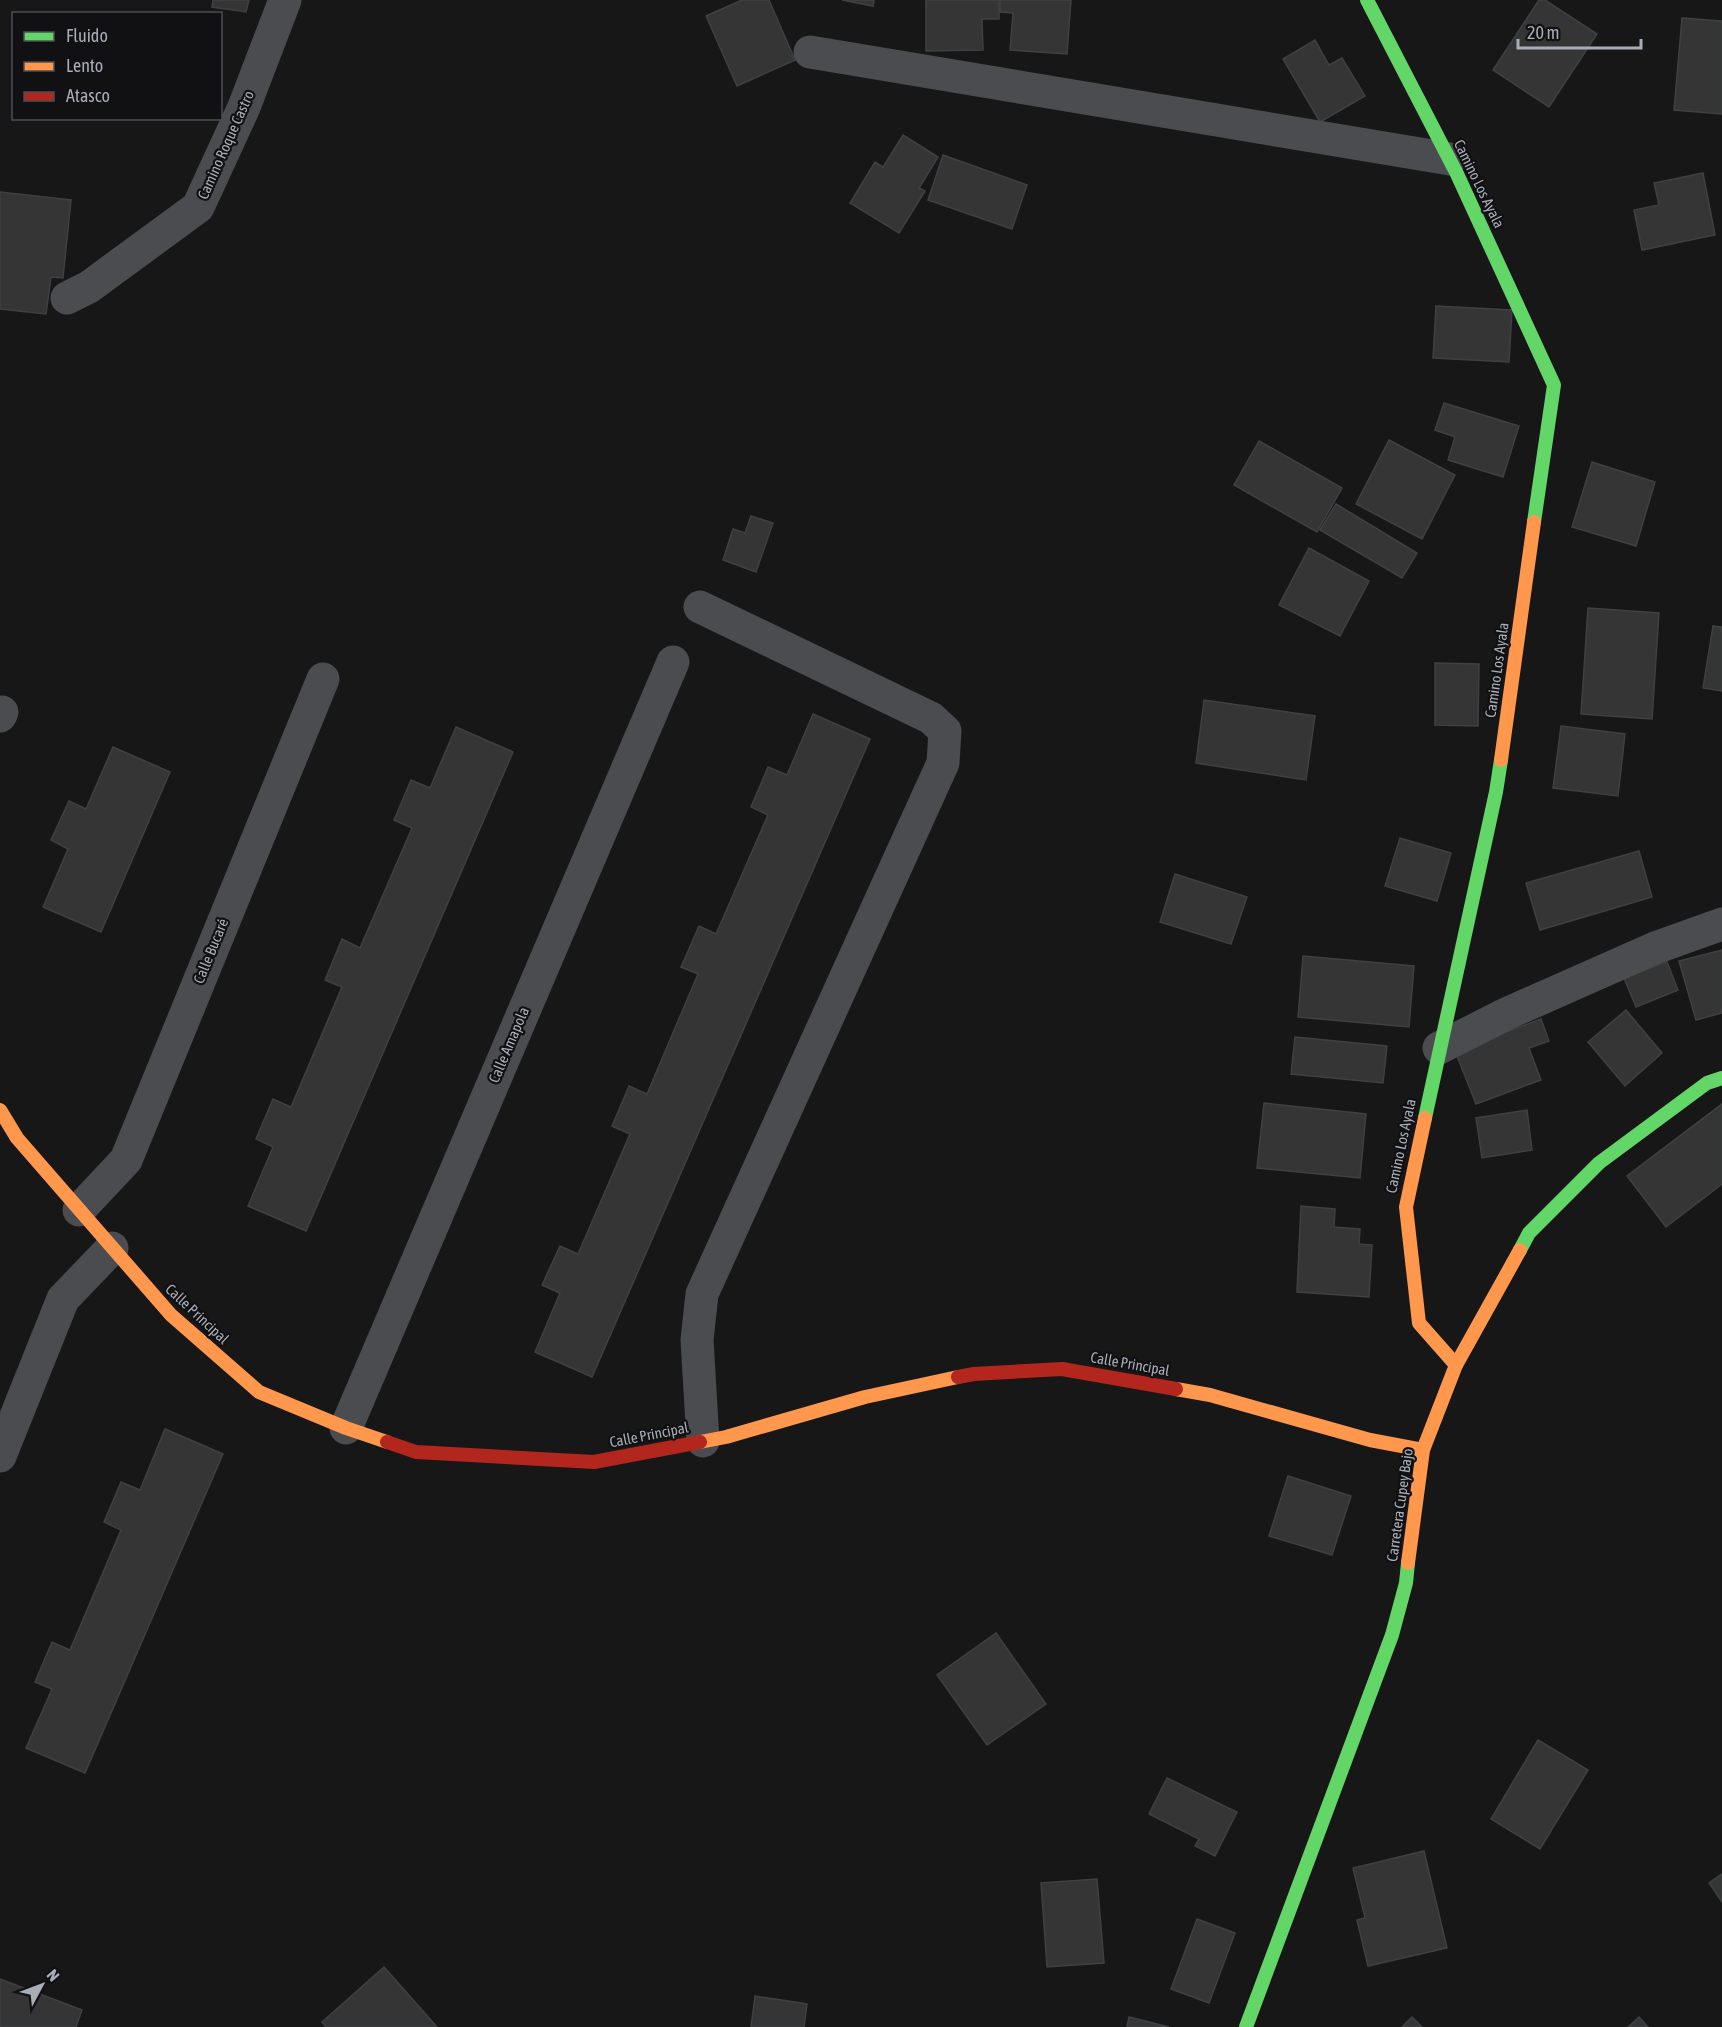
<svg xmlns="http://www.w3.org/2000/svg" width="1722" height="2027" font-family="'Asap Condensed',sans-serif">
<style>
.building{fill:#353536;stroke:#3f4043;stroke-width:1.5}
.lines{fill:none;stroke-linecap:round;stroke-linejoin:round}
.street{stroke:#4b4c50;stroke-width:33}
.fast{stroke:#63d668;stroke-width:14}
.slow{stroke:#ff974d;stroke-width:14}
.jam{stroke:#b3261e;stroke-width:14}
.labels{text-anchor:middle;stroke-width:4.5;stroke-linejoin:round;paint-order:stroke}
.street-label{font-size:15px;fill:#a8adb8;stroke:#111113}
</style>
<rect width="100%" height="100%" fill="#171717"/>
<g class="building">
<polygon points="213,0 249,0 246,12 212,7"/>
<polygon points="742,0 769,0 795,60 737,86 706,16"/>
<polygon points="842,0 874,0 873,6"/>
<polygon points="926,0 999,0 999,19 982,19 983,50 926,51"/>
<polygon points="1000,0 1071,0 1067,54 1010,50 1013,13 1000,12"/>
<polygon points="1539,0 1545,0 1597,34 1549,107 1493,70"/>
<polygon points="1682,18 1722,21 1722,114 1674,110"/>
<polygon points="1315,40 1329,65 1342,58 1365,96 1320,122 1283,59"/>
<polygon points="903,135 938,157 919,188 925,191 899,233 850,203 875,162 883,167"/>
<polygon points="943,155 1027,185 1012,229 928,200"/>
<polygon points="1703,173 1715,235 1642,250 1634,210 1659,205 1654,183"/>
<polygon points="0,192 71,200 63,278 51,277 46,314 0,309"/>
<polygon points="1436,306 1512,310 1509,362 1433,358"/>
<polygon points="1444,403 1519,426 1503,477 1448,460 1455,437 1435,430"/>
<polygon points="1389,440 1455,475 1422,539 1356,504"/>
<polygon points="1259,441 1342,488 1317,532 1234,485"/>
<polygon points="1592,462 1655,482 1636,546 1572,527"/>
<polygon points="1336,504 1417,553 1402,578 1320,530"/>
<polygon points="751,516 773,523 756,572 723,560 733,529 745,533"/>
<polygon points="1309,548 1369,581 1340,636 1279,605"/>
<polygon points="1588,608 1659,613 1652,719 1581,714"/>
<polygon points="1713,626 1722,627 1722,691 1703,688"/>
<polygon points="1435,663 1479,664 1478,726 1435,725"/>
<polygon points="1204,700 1315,716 1306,780 1196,763"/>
<polygon points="813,714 870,739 592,1377 535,1352 560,1293 542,1285 560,1246 578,1254 630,1134 612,1126 629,1086 647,1094 698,974 681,967 699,926 716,934 768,815 751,807 768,767 787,775"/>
<polygon points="1561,726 1625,734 1618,796 1553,788"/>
<polygon points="456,727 513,752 306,1231 248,1206 273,1147 256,1139 273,1099 291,1107 342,987 325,980 342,939 360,948 412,828 394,820 411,780 430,788"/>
<polygon points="113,747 170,772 101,932 43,907 68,849 51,840 69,801 86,809"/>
<polygon points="1400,838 1451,853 1437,901 1385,886"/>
<polygon points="1639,851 1652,897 1540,930 1526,883"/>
<polygon points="1175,874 1247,897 1231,944 1160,922"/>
<polygon points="1722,950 1722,1013 1696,1020 1679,961"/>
<polygon points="1303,956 1414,966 1409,1027 1298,1017"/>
<polygon points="1667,962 1678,990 1636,1007 1624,978"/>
<polygon points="1626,1010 1662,1053 1625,1086 1588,1042"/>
<polygon points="1541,1019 1549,1041 1529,1048 1541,1080 1476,1104 1455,1051"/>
<polygon points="1295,1037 1387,1046 1383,1083 1291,1074"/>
<polygon points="1264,1103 1366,1114 1360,1178 1257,1168"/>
<polygon points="1722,1104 1722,1184 1666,1227 1627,1176"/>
<polygon points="1527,1110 1532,1150 1482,1158 1476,1118"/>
<polygon points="1301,1206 1335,1209 1334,1227 1360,1229 1359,1244 1372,1245 1369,1297 1297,1292"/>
<polygon points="165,1429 223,1454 85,1773 26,1748 52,1689 35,1682 52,1642 70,1650 121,1530 104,1522 121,1482 140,1490"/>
<polygon points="1288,1476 1351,1496 1332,1555 1269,1536"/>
<polygon points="996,1633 1046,1704 987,1745 937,1675"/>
<polygon points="1538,1740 1588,1770 1540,1849 1491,1819"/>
<polygon points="1167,1778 1237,1812 1215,1856 1195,1846 1199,1839 1149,1814"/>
<polygon points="1424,1851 1447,1948 1368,1966 1357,1920 1365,1918 1353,1868"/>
<polygon points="1722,1874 1722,1902 1709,1883"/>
<polygon points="1097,1879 1104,1963 1047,1967 1041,1883"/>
<polygon points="1197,1919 1235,1933 1209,2003 1171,1989"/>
<polygon points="384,1967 437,2027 326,2027 322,2022"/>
<polygon points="0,1979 82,2010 76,2027 0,2027"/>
<polygon points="755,1996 807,2004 804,2027 751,2027"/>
<polygon points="1129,2017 1169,2027 1127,2027"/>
<polygon points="1412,2017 1422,2027 1402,2027"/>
<polygon points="1639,2017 1648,2027 1628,2027"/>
</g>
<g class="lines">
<g class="street">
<polyline points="810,52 1450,159"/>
<polyline points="67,298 89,287 198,207 244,107 285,0"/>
<polyline points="700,607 931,718 945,731 943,763 702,1294 697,1340 703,1441"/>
<polyline points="0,716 2,712"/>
<polyline points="1439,1048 1506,1014 1655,948 1722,924"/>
<polyline points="79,1210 126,1160 323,679"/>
<polyline points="346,1428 673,662"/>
<polyline points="0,1456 63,1299 112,1248"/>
</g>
<g class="fast">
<polyline points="1367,0 1457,174 1554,385 1534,522"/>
<polyline points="1425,1118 1496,792 1501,760"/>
<polyline points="1520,1250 1529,1233 1599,1163 1707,1083 1722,1078"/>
<polyline points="1246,2027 1392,1635 1406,1583 1408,1563"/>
</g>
<g class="slow">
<polyline points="1501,760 1534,522"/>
<polyline points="0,1110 17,1138 171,1315 259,1392 346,1428 387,1442"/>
<polyline points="1425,1118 1406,1207 1419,1323 1456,1365"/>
<polyline points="1176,1389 1210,1395 1370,1440 1423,1450"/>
<polyline points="700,1442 726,1437 865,1397 958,1377"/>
<polyline points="1408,1563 1423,1450 1456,1365 1520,1250"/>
</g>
<g class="jam">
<polyline points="958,1377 974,1374 1062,1369 1176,1389"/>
<polyline points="387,1442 416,1452 594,1462 700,1442"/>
</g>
</g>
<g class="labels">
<g class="street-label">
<text transform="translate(226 145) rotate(-66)" y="5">Camino Roque Castro</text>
<text transform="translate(1479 184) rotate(64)" y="5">Camino Los Ayala</text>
<text transform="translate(1497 670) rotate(-82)" y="5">Camino Los Ayala</text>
<text transform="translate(211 951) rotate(-68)" y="5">Calle Bucaré</text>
<text transform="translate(509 1045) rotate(-67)" y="5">Calle Amapola</text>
<text transform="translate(1401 1146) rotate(-78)" y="5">Camino Los Ayala</text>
<text transform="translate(197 1314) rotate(43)" y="5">Calle Principal</text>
<text transform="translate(1130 1364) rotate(10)" y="5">Calle Principal</text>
<text transform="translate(649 1435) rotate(-11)" y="5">Calle Principal</text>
<text transform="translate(1400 1505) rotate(-82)" y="5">Carretera Cupey Bajo</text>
</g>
</g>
<rect x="12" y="12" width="210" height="108" fill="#111113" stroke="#4d4f55" stroke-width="1.5"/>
<rect x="24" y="32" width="30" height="9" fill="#63d668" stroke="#4d4f55" stroke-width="1.5"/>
<text x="66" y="42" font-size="18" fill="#a8adb8">Fluido</text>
<rect x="24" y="62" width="30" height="9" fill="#ff974d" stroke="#4d4f55" stroke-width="1.5"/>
<text x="66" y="72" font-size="18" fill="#a8adb8">Lento</text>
<rect x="24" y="92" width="30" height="9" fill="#b3261e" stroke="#4d4f55" stroke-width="1.5"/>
<text x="66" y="102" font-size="18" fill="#a8adb8">Atasco</text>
<g transform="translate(42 1985) rotate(49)" stroke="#111113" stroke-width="4.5" paint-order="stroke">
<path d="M0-4.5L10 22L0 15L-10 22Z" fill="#a8adb8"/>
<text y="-9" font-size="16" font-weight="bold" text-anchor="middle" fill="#a8adb8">N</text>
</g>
<path d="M1518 39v9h123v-9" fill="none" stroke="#a8adb8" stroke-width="3"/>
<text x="1527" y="39" font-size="18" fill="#a8adb8" stroke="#111113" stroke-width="4.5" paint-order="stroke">20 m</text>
</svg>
